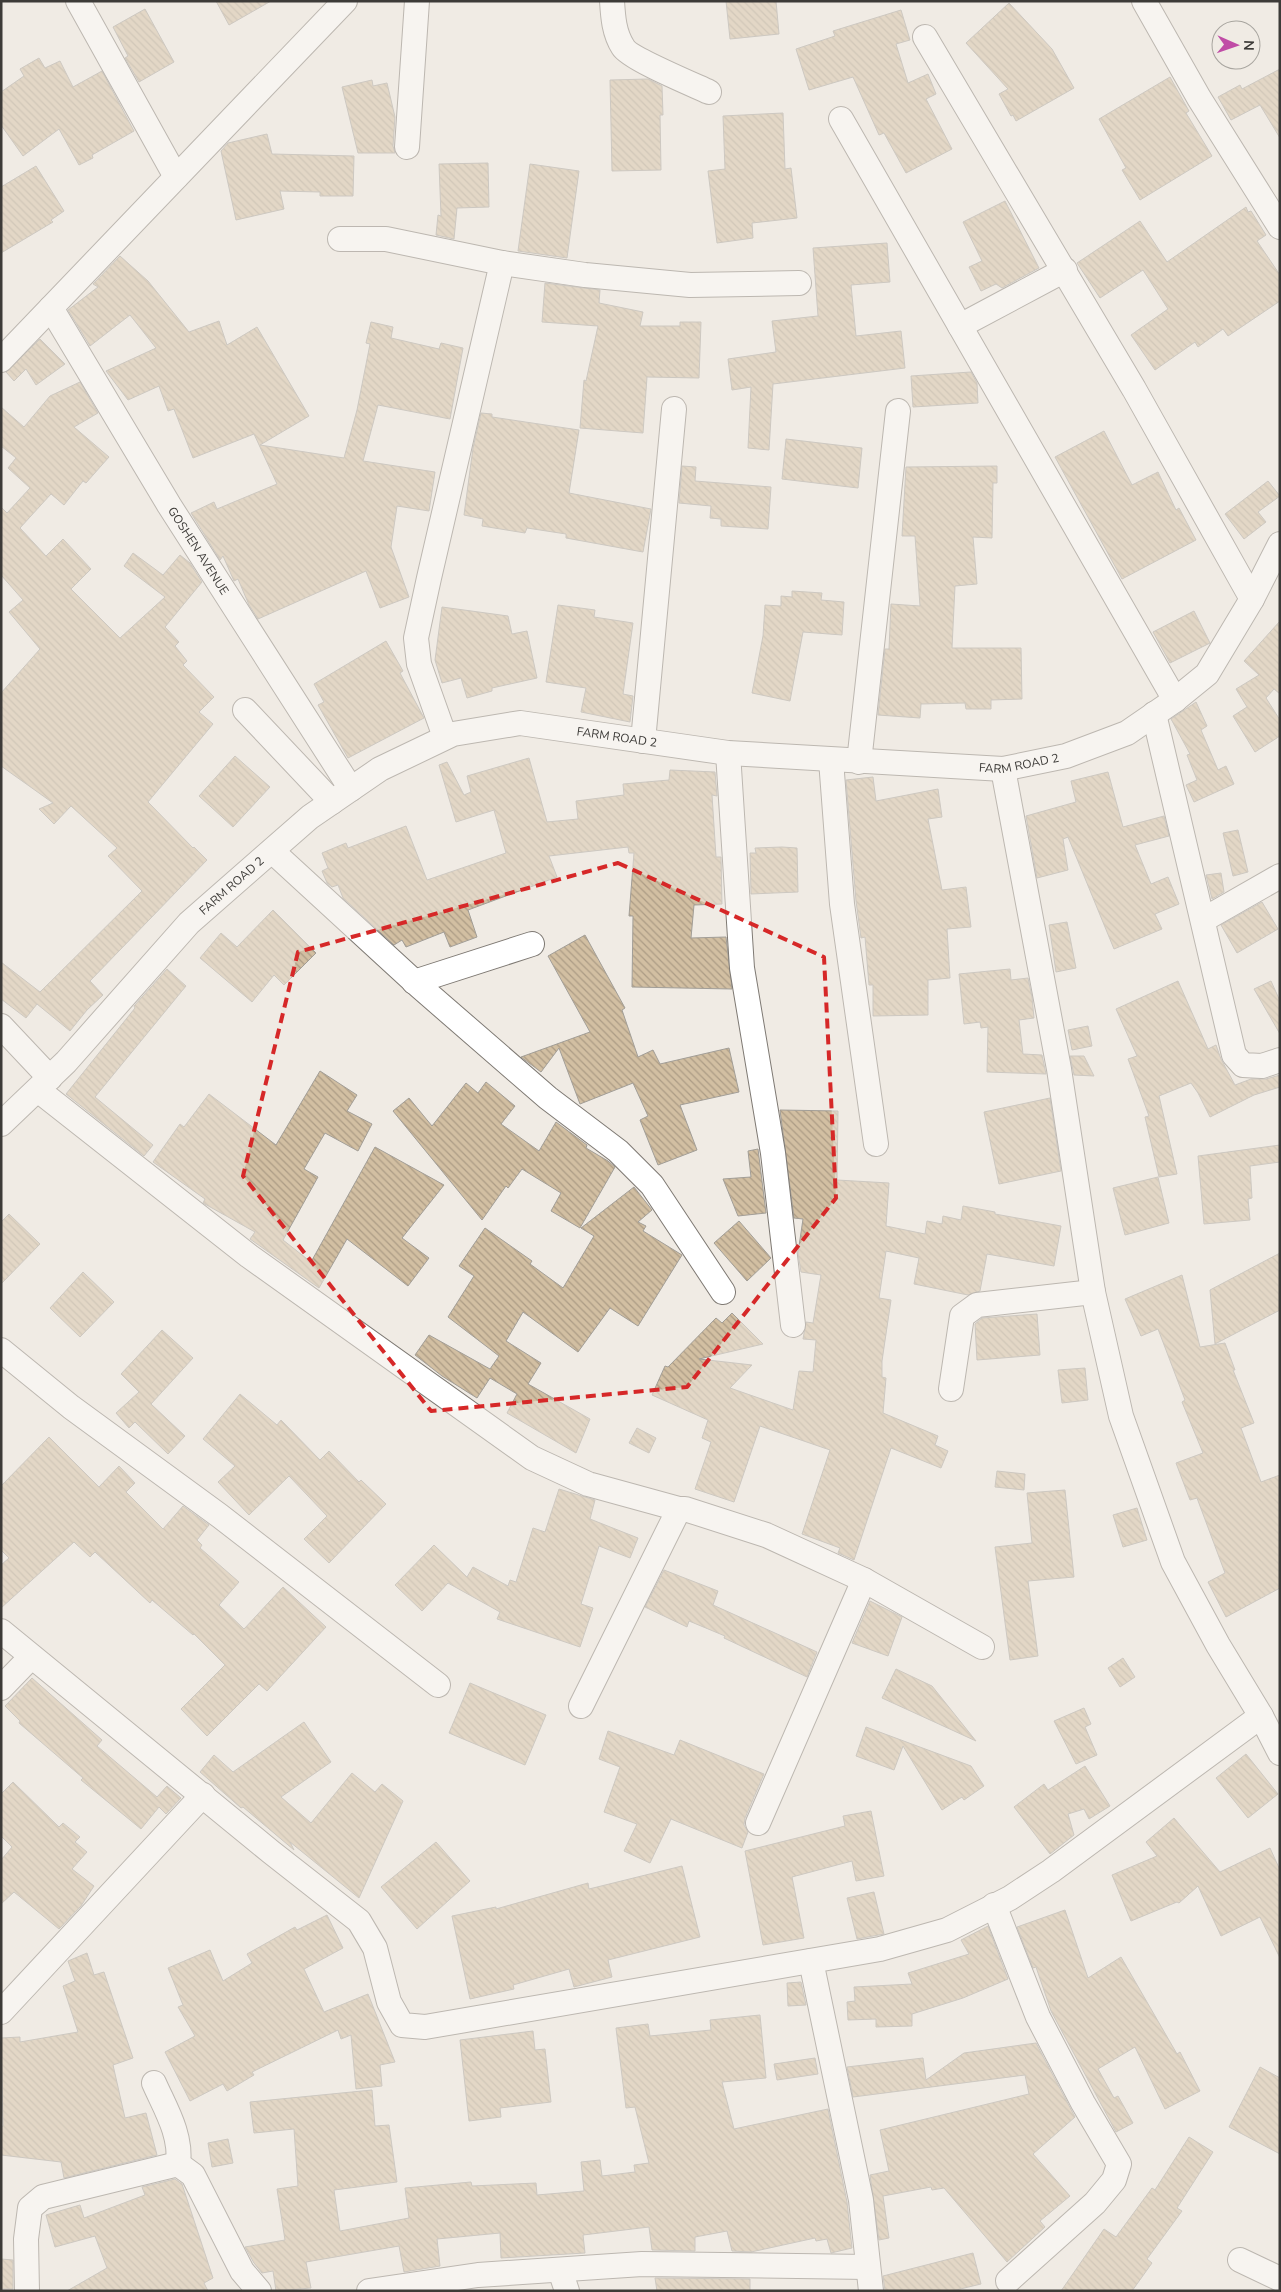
<svg xmlns="http://www.w3.org/2000/svg" width="1281" height="2292" font-family="'Nunito Sans',sans-serif">
<style>
.building{fill:url(#building-back-hatch);stroke:#a29e97}
.lines{fill:none;stroke-linecap:round;stroke-linejoin:round}
.minor-casing{stroke:#7e7973;stroke-width:26}
.minor{stroke:#fff;stroke-width:24}
.marked{fill:none;stroke:#d62828;stroke-width:4;stroke-dasharray:10 6;stroke-linejoin:round}
.labels{text-anchor:middle;stroke-width:4.5;stroke-linejoin:round;paint-order:stroke}
.street-label{font-size:12px;fill:#3d3b38;stroke:#f0ebe4}
</style>
<defs>
<pattern id="building-back-hatch" width="6" height="6" patternUnits="userSpaceOnUse" patternTransform="scale(1.25)"><rect width="6" height="6" fill="#d2bfa2"/><path d="M-1 5l2 2M0 0l6 6M5-1l2 2" fill="none" stroke="#ac9c85"/></pattern>
</defs>
<rect width="100%" height="100%" fill="#f0ebe4"/>
<g class="building">
<polygon points="216,1 271,1 229,25"/>
<polygon points="726,1 776,1 779,34 730,39"/>
<polygon points="1009,3 1052,49 1074,88 1016,121 1013,115 1011,116 999,94 1008,89 966,43"/>
<polygon points="145,9 174,62 139,82 125,58 128,56 113,27"/>
<polygon points="901,10 910,40 896,44 908,83 928,74 936,94 926,99 952,149 906,173 884,133 879,135 853,77 809,90 796,49 835,36 833,31"/>
<polygon points="39,58 45,68 60,61 73,87 102,71 134,131 92,155 93,158 79,165 59,129 23,156 1,125 1,92 24,76 20,69"/>
<polygon points="1280,69 1280,138 1260,105 1231,120 1218,97 1240,85 1242,89"/>
<polygon points="1170,77 1189,111 1186,113 1212,156 1140,200 1122,170 1126,168 1099,119"/>
<polygon points="648,79 662,86 663,115 660,115 661,170 612,171 610,80"/>
<polygon points="372,80 373,86 387,83 395,117 393,146 395,153 358,153 342,87"/>
<polygon points="783,113 785,169 791,168 797,218 752,223 753,238 717,243 708,171 725,169 723,116"/>
<polygon points="267,134 272,154 354,156 353,196 320,196 320,192 280,191 284,209 236,220 221,151 228,143"/>
<polygon points="488,163 489,207 457,208 454,239 436,235 438,215 441,216 439,164"/>
<polygon points="530,164 579,171 567,258 518,251"/>
<polygon points="36,166 64,211 51,220 53,222 1,253 1,187"/>
<polygon points="1005,201 1039,268 1002,288 996,284 981,291 969,267 982,261 963,222"/>
<polygon points="1246,207 1248,212 1251,211 1266,235 1257,241 1280,275 1280,301 1228,336 1223,329 1198,347 1195,342 1155,370 1131,335 1168,309 1143,270 1100,298 1077,263 1140,221 1167,262"/>
<polygon points="887,243 890,282 851,285 856,336 901,331 905,368 773,384 769,450 748,448 751,387 732,390 728,359 776,352 772,321 818,316 813,248"/>
<polygon points="120,256 148,281 189,332 219,321 227,345 257,327 309,416 260,445 344,458 357,410 370,344 366,343 371,322 393,327 391,338 439,349 441,343 463,348 450,419 378,405 363,461 435,472 429,511 397,506 391,547 409,597 380,608 366,571 258,619 249,605 238,579 234,581 223,556 220,560 191,513 214,502 217,509 277,484 254,434 193,458 174,409 168,411 159,386 128,400 106,371 156,348 130,315 90,346 68,310 98,287 93,284"/>
<polygon points="545,283 600,290 599,303 643,312 640,326 680,326 680,322 701,322 699,378 647,377 643,433 580,428 584,380 586,381 598,326 542,322"/>
<polygon points="40,339 65,364 36,385 26,369 14,381 6,372"/>
<polygon points="971,372 977,383 978,403 913,407 911,376"/>
<polygon points="80,382 98,413 74,427 109,457 86,483 83,481 64,505 51,494 20,528 46,556 63,539 91,569 71,589 120,638 165,597 124,566 133,553 163,575 180,555 190,563 202,582 165,627 179,642 175,646 187,661 183,665 214,697 199,712 213,724 148,802 193,848 194,847 207,860 90,981 103,995 87,1010 70,1031 37,1004 26,1018 1,999 1,962 40,992 142,891 108,856 117,848 71,806 54,824 39,809 53,803 1,766 1,693 40,649 9,612 23,600 1,575 1,507 7,513 30,488 8,468 16,458 1,446 1,407 24,427 50,396"/>
<polygon points="481,413 492,414 492,417 579,430 569,493 651,509 643,552 566,538 566,534 527,528 525,533 482,526 483,519 464,515 473,448"/>
<polygon points="1104,431 1132,485 1158,472 1176,510 1179,508 1196,540 1122,579 1055,457"/>
<polygon points="786,439 862,448 858,488 782,479"/>
<polygon points="682,466 696,467 695,481 771,487 768,529 721,526 721,519 710,518 711,506 679,503"/>
<polygon points="997,466 997,483 993,483 992,538 973,537 977,584 955,586 952,648 1021,648 1022,699 991,700 991,709 966,709 965,703 921,704 920,718 878,715 885,649 889,649 891,604 920,606 915,536 902,536 906,467"/>
<polygon points="1268,481 1280,496 1258,512 1266,522 1244,539 1225,514"/>
<polygon points="792,591 822,593 821,600 844,602 842,635 803,632 790,701 752,693 763,636 765,605 781,606 781,596 792,597"/>
<polygon points="558,605 595,610 594,617 633,623 623,694 633,696 630,722 581,712 586,688 546,682"/>
<polygon points="442,607 508,616 512,634 527,631 537,678 492,688 492,691 467,698 461,678 442,683 435,660"/>
<polygon points="1194,611 1210,643 1170,663 1153,632"/>
<polygon points="1280,621 1280,694 1274,689 1266,698 1280,720 1280,736 1255,752 1233,716 1247,707 1236,689 1259,675 1244,661"/>
<polygon points="386,641 403,671 400,673 424,718 348,758 318,705 324,702 314,684"/>
<polygon points="1196,702 1207,726 1201,730 1218,770 1226,766 1234,784 1194,802 1186,785 1197,780 1187,755 1190,754 1171,719"/>
<polygon points="235,756 270,787 233,827 199,796"/>
<polygon points="529,758 547,822 578,819 576,801 624,795 623,784 669,780 670,770 715,772 717,796 712,795 716,857 721,857 722,904 694,905 691,938 726,937 732,989 632,987 633,916 629,916 634,853 629,853 628,847 549,856 557,877 468,910 477,937 450,947 444,932 406,947 402,940 394,945 343,898 338,885 332,887 327,883 322,871 328,868 322,853 346,843 348,848 406,826 427,880 506,853 494,810 456,822 439,765 447,762 464,795 471,792 467,776"/>
<polygon points="1108,772 1123,827 1164,816 1169,836 1135,845 1151,884 1168,877 1179,904 1155,914 1162,929 1114,949 1068,837 1063,839 1068,870 1037,878 1026,816 1076,802 1071,781"/>
<polygon points="873,777 876,801 938,789 942,817 928,819 942,890 966,887 971,927 947,929 950,978 928,980 928,1015 873,1016 873,985 869,985 865,937 861,938 856,901 846,780"/>
<polygon points="1238,830 1248,872 1233,876 1223,833"/>
<polygon points="782,847 797,848 798,892 751,894 750,853 756,853 755,848"/>
<polygon points="1221,873 1224,892 1212,899 1206,875"/>
<polygon points="1262,902 1278,929 1237,953 1221,925"/>
<polygon points="273,910 316,953 284,985 274,975 252,1002 200,958 221,933 237,947"/>
<polygon points="1067,922 1076,968 1056,972 1049,925"/>
<polygon points="585,935 625,1008 622,1010 638,1057 653,1050 660,1064 729,1048 739,1092 680,1105 697,1150 658,1165 640,1120 648,1116 633,1083 580,1104 559,1048 541,1072 521,1057 590,1032 548,956"/>
<polygon points="167,969 186,986 95,1097 153,1145 144,1156 66,1094 135,1008 134,1006"/>
<polygon points="1010,969 1011,980 1028,978 1032,997 1034,1018 1019,1020 1023,1054 1042,1055 1046,1074 987,1072 988,1027 981,1028 980,1022 964,1024 959,974"/>
<polygon points="1178,981 1208,1049 1216,1045 1221,1059 1235,1085 1251,1079 1266,1079 1280,1075 1280,1087 1254,1095 1210,1117 1198,1093 1191,1083 1159,1096 1177,1174 1159,1177 1145,1117 1149,1116 1128,1059 1137,1056 1116,1009"/>
<polygon points="1271,981 1280,1001 1280,1034 1254,989"/>
<polygon points="1088,1026 1092,1046 1072,1050 1068,1030"/>
<polygon points="1070,1056 1084,1056 1094,1076 1074,1075"/>
<polygon points="320,1071 357,1095 347,1111 372,1124 358,1151 325,1133 304,1169 318,1177 283,1240 311,1262 375,1147 444,1185 402,1238 429,1258 408,1286 347,1239 319,1288 250,1239 255,1232 203,1203 205,1199 153,1162 180,1124 184,1127 209,1094 276,1145"/>
<polygon points="486,1082 515,1106 501,1124 539,1151 556,1122 587,1145 586,1148 608,1161 615,1167 580,1228 551,1211 561,1193 522,1169 508,1188 506,1186 482,1220 393,1111 409,1098 432,1126 466,1083 478,1093"/>
<polygon points="1050,1098 1061,1171 999,1184 984,1112"/>
<polygon points="780,1110 838,1111 837,1180 889,1183 886,1226 925,1234 927,1221 942,1224 943,1216 961,1220 963,1206 995,1212 995,1214 1061,1226 1054,1266 987,1254 980,1291 968,1295 914,1284 919,1258 886,1251 879,1298 891,1300 882,1361 882,1377 886,1378 883,1413 938,1436 935,1445 948,1451 941,1468 891,1448 854,1560 838,1553 840,1548 802,1534 830,1450 760,1426 734,1502 695,1489 711,1442 702,1438 708,1420 652,1395 665,1366 668,1367 716,1318 722,1323 732,1313 763,1344 699,1359 752,1365 730,1388 793,1410 799,1371 813,1372 816,1340 803,1339 806,1322 813,1323 821,1275 801,1272 798,1253 803,1219 794,1218"/>
<polygon points="1280,1145 1280,1162 1250,1166 1252,1198 1248,1199 1250,1220 1204,1224 1198,1156"/>
<polygon points="758,1149 766,1213 738,1216 723,1179 751,1177 748,1151"/>
<polygon points="1158,1177 1169,1223 1125,1235 1113,1188"/>
<polygon points="634,1187 652,1210 638,1222 646,1226 643,1231 682,1255 638,1326 610,1308 578,1352 523,1312 506,1341 541,1363 528,1384 590,1419 576,1453 507,1413 517,1394 490,1378 477,1398 442,1376 415,1355 429,1335 490,1369 499,1356 448,1317 474,1276 459,1266 485,1228 532,1261 530,1264 563,1288 594,1236 581,1228"/>
<polygon points="9,1214 40,1244 1,1284 1,1222"/>
<polygon points="739,1221 771,1258 747,1281 714,1243"/>
<polygon points="1280,1253 1280,1310 1215,1344 1210,1290"/>
<polygon points="83,1272 114,1302 80,1337 50,1308"/>
<polygon points="1182,1275 1200,1347 1225,1343 1235,1370 1233,1370 1254,1423 1241,1428 1261,1482 1280,1475 1280,1588 1226,1617 1208,1582 1225,1573 1197,1498 1190,1500 1176,1463 1203,1453 1182,1402 1185,1400 1158,1329 1141,1336 1125,1299"/>
<polygon points="1037,1314 1040,1355 977,1360 975,1324 982,1318"/>
<polygon points="162,1330 193,1358 151,1404 185,1436 168,1454 135,1422 129,1428 116,1413 139,1392 121,1374"/>
<polygon points="1085,1368 1088,1400 1062,1403 1058,1370"/>
<polygon points="240,1394 277,1425 281,1420 320,1460 329,1451 359,1482 361,1480 386,1504 329,1563 304,1539 327,1516 289,1476 249,1515 218,1482 235,1466 203,1439"/>
<polygon points="637,1428 656,1438 649,1453 629,1443"/>
<polygon points="49,1437 99,1487 119,1466 135,1483 126,1492 163,1529 183,1506 209,1525 197,1540 202,1545 200,1548 239,1582 219,1605 244,1629 283,1587 326,1627 267,1691 259,1684 207,1736 181,1709 225,1665 194,1634 193,1635 152,1600 150,1603 95,1552 90,1557 74,1542 1,1608 1,1565 9,1558 1,1550 1,1486"/>
<polygon points="997,1471 1025,1474 1024,1490 995,1487"/>
<polygon points="559,1489 595,1500 590,1519 638,1538 630,1558 599,1546 581,1604 593,1608 580,1647 497,1619 500,1612 448,1583 422,1611 395,1585 434,1545 467,1577 473,1567 508,1586 510,1580 516,1582 533,1528 545,1532"/>
<polygon points="1065,1490 1074,1577 1028,1581 1038,1656 1010,1660 995,1547 1032,1543 1027,1493"/>
<polygon points="1137,1508 1147,1540 1123,1547 1113,1515"/>
<polygon points="664,1570 718,1591 713,1605 817,1652 807,1677 724,1638 725,1636 689,1621 687,1627 645,1607"/>
<polygon points="870,1601 902,1617 888,1656 852,1643"/>
<polygon points="1123,1658 1135,1677 1120,1687 1108,1668"/>
<polygon points="896,1669 932,1686 976,1741 882,1698"/>
<polygon points="32,1678 102,1740 97,1746 157,1797 167,1786 181,1798 166,1814 159,1807 141,1829 81,1780 83,1778 19,1723 20,1721 5,1706"/>
<polygon points="470,1683 546,1715 525,1765 449,1733"/>
<polygon points="1084,1708 1091,1724 1085,1727 1097,1755 1076,1764 1054,1721"/>
<polygon points="304,1722 331,1762 281,1797 311,1823 352,1773 375,1792 382,1784 403,1801 359,1898 290,1842 294,1850 243,1807 241,1808 200,1772 214,1755 233,1772"/>
<polygon points="866,1727 971,1766 984,1786 964,1800 962,1797 942,1810 903,1746 894,1770 856,1756"/>
<polygon points="608,1731 674,1755 680,1740 764,1774 745,1818 744,1825 748,1832 742,1848 671,1819 650,1863 624,1851 637,1824 604,1812 620,1767 599,1759"/>
<polygon points="1246,1754 1278,1794 1248,1818 1216,1778"/>
<polygon points="1085,1766 1110,1806 1089,1819 1084,1809 1068,1814 1074,1835 1050,1854 1014,1807 1044,1784 1048,1790"/>
<polygon points="13,1782 59,1827 63,1823 80,1837 75,1842 87,1852 72,1869 94,1886 81,1906 59,1929 14,1892 1,1904 1,1860 12,1847 1,1836 1,1794"/>
<polygon points="871,1811 884,1876 856,1881 852,1861 792,1877 804,1938 763,1945 745,1851 845,1826 843,1816"/>
<polygon points="1174,1818 1220,1872 1270,1848 1280,1870 1280,1958 1260,1917 1221,1936 1198,1886 1179,1903 1177,1902 1131,1921 1112,1875 1157,1856 1146,1842"/>
<polygon points="436,1842 470,1881 417,1929 381,1887"/>
<polygon points="682,1866 700,1937 608,1960 612,1977 574,1987 569,1969 513,1985 514,1989 470,1999 452,1916 496,1907 496,1909 588,1883 589,1889"/>
<polygon points="874,1892 884,1934 857,1939 847,1898"/>
<polygon points="1065,1910 1088,1978 1121,1957 1177,2054 1180,2052 1200,2091 1165,2109 1135,2047 1098,2069 1114,2098 1118,2096 1133,2123 1116,2132 1051,2011 1036,1967 1033,1968 1017,1927"/>
<polygon points="327,1915 343,1948 304,1969 324,2012 368,1994 395,2062 380,2065 382,2086 356,2089 351,2035 341,2039 338,2030 252,2072 254,2075 227,2091 223,2084 190,2101 165,2052 195,2036 178,2007 183,2005 168,1968 210,1950 223,1981 252,1963 247,1954 295,1927 297,1930"/>
<polygon points="988,1926 1008,1979 963,1998 912,2014 912,2026 876,2027 876,2019 848,2020 847,2002 855,2001 854,1987 912,1984 908,1973 969,1954 961,1940"/>
<polygon points="87,1953 94,1975 104,1972 133,2058 113,2065 125,2118 146,2113 157,2155 64,2178 61,2162 1,2155 1,2127 3,2126 1,2038 20,2037 20,2042 78,2032 63,1986 75,1981 68,1961"/>
<polygon points="801,1982 806,2005 788,2006 787,1983"/>
<polygon points="760,2015 766,2078 722,2082 734,2129 828,2109 847,2202 852,2248 831,2253 827,2239 816,2241 815,2238 751,2252 732,2251 727,2231 695,2237 695,2251 652,2250 649,2227 583,2235 585,2253 501,2258 500,2233 437,2239 440,2266 404,2272 399,2246 306,2262 311,2288 276,2291 273,2271 262,2273 254,2263 245,2247 285,2240 277,2189 298,2186 294,2129 254,2133 250,2102 372,2090 375,2126 389,2125 397,2182 334,2190 340,2231 409,2218 405,2188 471,2182 472,2186 536,2183 537,2195 584,2191 581,2162 600,2160 602,2176 635,2172 634,2165 649,2163 635,2107 626,2108 616,2028 648,2024 650,2036 711,2030 710,2020"/>
<polygon points="533,2031 535,2050 545,2049 551,2102 500,2108 501,2117 469,2121 460,2040"/>
<polygon points="1036,2043 1075,2117 1033,2154 1070,2196 1040,2221 1045,2227 1007,2262 944,2188 932,2190 931,2187 883,2196 889,2238 879,2240 870,2175 889,2171 880,2130 1029,2094 1025,2075 853,2097 847,2067 923,2058 926,2080 964,2053"/>
<polygon points="815,2058 818,2074 777,2080 774,2064"/>
<polygon points="1260,2067 1280,2078 1280,2154 1229,2127"/>
<polygon points="1189,2137 1213,2152 1177,2208 1182,2211 1147,2259 1152,2263 1132,2291 1061,2291 1104,2229 1116,2237 1152,2188 1155,2190"/>
<polygon points="228,2139 233,2163 212,2167 208,2143"/>
<polygon points="175,2179 182,2184 213,2278 204,2283 208,2291 67,2291 107,2268 95,2236 55,2247 46,2215 80,2205 84,2218 145,2195 142,2187"/>
<polygon points="973,2253 981,2284 952,2291 885,2291 883,2276"/>
<polygon points="1,2259 13,2260 13,2289 1,2289"/>
<polygon points="655,2278 750,2279 750,2291 657,2291"/>
</g>
<g class="lines">
<defs>
<g id="minor">
<polyline points="78,1 176,177"/>
<path d="M 612,1 C 613,17 614,33 623,47 C 629,58 694,85 709,92"/>
<polyline points="1144,1 1199,98 1280,227"/>
<polyline points="925,37 1134,389 1252,599"/>
<polyline points="841,119 1175,700"/>
<polyline points="407,147 417,1"/>
<polyline points="340,239 386,239 502,263 585,275 690,285 799,283"/>
<path id="s1" d="M 51,308 L 169,505 L 351,789"/>
<polyline points="960,326 1065,270"/>
<polyline points="1,360 345,1"/>
<polyline points="245,710 332,802"/>
<polyline points="1154,714 1234,1055 1243,1065 1262,1066 1280,1060"/>
<polyline points="445,737 419,664 416,638 429,578 502,263"/>
<polyline points="643,741 674,409"/>
<polyline points="728,753 742,968 773,1153 793,1325"/>
<polyline points="831,760 842,904 876,1144"/>
<polyline points="859,762 898,411"/>
<polyline points="1003,769 1059,1069 1093,1292 1121,1416 1173,1562 1218,1645 1261,1716 1280,1753"/>
<polyline points="272,851 419,986 548,1098 618,1151 652,1185 723,1292"/>
<polyline points="1203,920 1280,876"/>
<polyline points="414,982 532,944"/>
<polyline points="1,1026 50,1078"/>
<polyline points="38,1090 249,1256 532,1458 588,1484 679,1509 685,1509 766,1535 864,1580 982,1647"/>
<path id="s2" d="M 1,1124 L 66,1062 L 189,923 L 310,817 L 380,769 L 453,734 L 520,723 L 728,753 L 1003,769 L 1066,756 L 1127,733 L 1175,700 L 1207,674 L 1252,599 L 1280,544"/>
<polyline points="1,1350 71,1407 220,1516 438,1685"/>
<polyline points="951,1389 962,1316 977,1305 1093,1292"/>
<polyline points="1,1631 271,1852 359,1921 375,1948 389,2002 402,2025 425,2027 880,1949 947,1930 1010,1898 1051,1871 1261,1716"/>
<polyline points="1,1688 31,1657"/>
<polyline points="581,1706 679,1509"/>
<polyline points="758,1823 864,1580"/>
<polyline points="994,1905 1038,2017 1083,2103 1119,2164 1114,2180 1095,2203 1008,2281"/>
<polyline points="811,1961 861,2200 871,2291"/>
<polyline points="1,2012 203,1795"/>
<path d="M 154,2083 C 165,2108 182,2135 178,2164"/>
<polyline points="1240,2260 1280,2279"/>
<polyline points="560,2270 567,2291"/>
<polyline points="27,2291 26,2239 30,2208 43,2197 178,2164 193,2175 242,2271 259,2291"/>
<polyline points="369,2291 478,2275 642,2264 868,2267"/>
</g>
</defs>
<use href="#minor" class="minor-casing"/>
<use href="#minor" class="minor"/>
</g>
<path d="M0 0H1281V2292H0ZM 618,863 L 824,957 L 836,1198 L 687,1387 L 431,1411 L 243,1176 L 298,952 Z" fill="#f0ebe4" fill-opacity=".55" fill-rule="evenodd"/>
<path class="marked" d="M 618,863 L 824,957 L 836,1198 L 687,1387 L 431,1411 L 243,1176 L 298,952 Z"/>
<g class="labels">
<g class="street-label">
<text dy="4" stroke="none"><textPath href="#s1" startOffset="284">GOSHEN AVENUE</textPath></text>
<text dy="4" stroke="none"><textPath href="#s2" startOffset="768">FARM ROAD 2</textPath></text>
<text dy="4" stroke="none"><textPath href="#s2" startOffset="1172">FARM ROAD 2</textPath></text>
<text dy="4" stroke="none"><textPath href="#s2" startOffset="332">FARM ROAD 2</textPath></text>
</g>
</g>
<rect width="1281" height="2292" fill="none" stroke="#3d3b38" stroke-width="5"/>
<g transform="translate(1236 45) rotate(92)"><circle r="24" fill="#f0ebe4" stroke="#a8a59f"/>
<path d="M0-4L9 19L0 12L-9 19Z" fill="#c04ca6"/>
<text y="-8" font-size="14" font-weight="bold" text-anchor="middle" fill="#3d3b38">N</text>
</g>
</svg>
